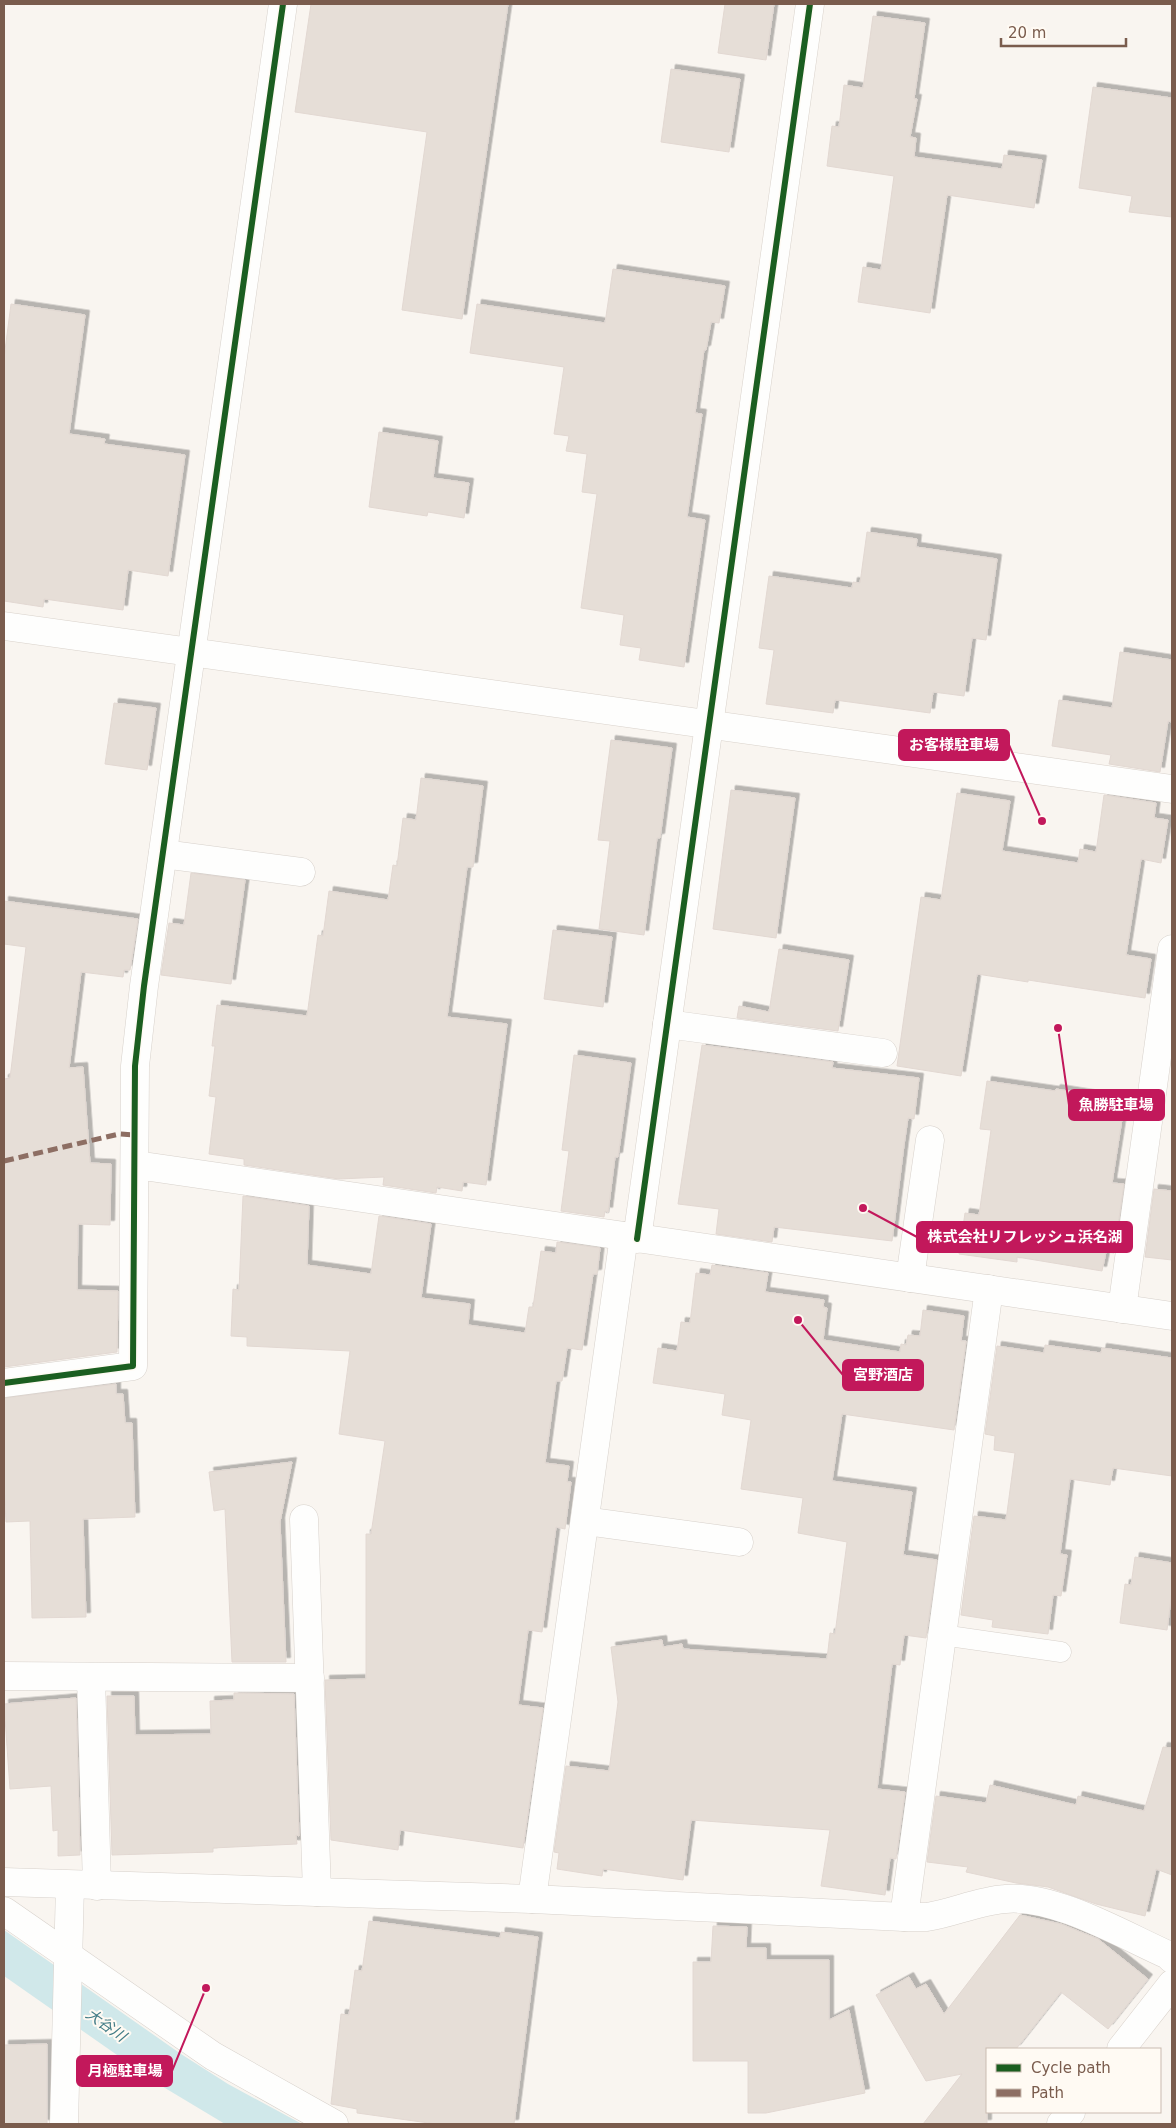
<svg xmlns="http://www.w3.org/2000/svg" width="1176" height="2128" font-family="'DejaVu Sans','Noto Sans JP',sans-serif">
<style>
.water{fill:#d0e8ea}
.building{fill:#e6ded7;stroke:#e2d8d2;filter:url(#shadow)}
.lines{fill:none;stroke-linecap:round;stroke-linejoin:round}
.lane-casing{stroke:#d7d1cb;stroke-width:21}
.street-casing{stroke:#d7d1cb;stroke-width:29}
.secondary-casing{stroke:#d9d2cb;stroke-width:29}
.lane{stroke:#fefefd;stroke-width:20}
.street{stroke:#fefefd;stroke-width:28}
.secondary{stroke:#fefefd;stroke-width:28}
.quiet{stroke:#8d6e63;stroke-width:5;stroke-dasharray:10 5;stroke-linecap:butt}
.cycleway-casing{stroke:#fffaf3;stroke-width:9}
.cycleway{stroke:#1b5e20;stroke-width:6}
.labels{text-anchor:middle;stroke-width:4;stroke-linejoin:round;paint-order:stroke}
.water-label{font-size:15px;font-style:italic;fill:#437c86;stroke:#fffaf3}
.leader{fill:none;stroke:#c2185b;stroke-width:2}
.callout-dot{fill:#c2185b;stroke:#fffaf3;stroke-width:2}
.callout{fill:#c2185b;stroke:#c2185b;stroke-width:2}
.callout-label{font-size:15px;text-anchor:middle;font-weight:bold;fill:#fff}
</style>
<defs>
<filter id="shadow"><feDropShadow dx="4.5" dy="-4.5" stdDeviation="0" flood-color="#0004"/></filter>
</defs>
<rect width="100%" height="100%" fill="#f9f5f0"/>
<polygon class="water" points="4,1930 181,2054 228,2084 302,2124 225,2124 160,2085 4,1976"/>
<g class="building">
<polygon points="311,4 508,4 462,319 402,310 427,132 295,112"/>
<polygon points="725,4 774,4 766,60 718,53"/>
<polygon points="873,16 925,23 914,99 917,99 910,137 916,138 914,157 1002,169 1004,155 1042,160 1034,208 947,195 930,313 858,302 863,267 881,270 894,176 827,166 832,126 839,127 844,85 863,88"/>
<polygon points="671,69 740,79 729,152 661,142"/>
<polygon points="1093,87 1172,98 1172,217 1129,212 1132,196 1079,188"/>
<polygon points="613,269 725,286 719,323 711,322 706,350 704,350 695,413 702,414 687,517 705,520 684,667 639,660 641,648 620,645 624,615 581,608 597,494 582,492 587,454 566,451 569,436 554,434 564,367 470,353 477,304 605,323"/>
<polygon points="11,304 85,315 69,434 105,439 104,444 185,455 168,576 128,570 123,610 44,599 43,607 4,601 4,358"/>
<polygon points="379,432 438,441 433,478 469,483 464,518 428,512 427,516 369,507"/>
<polygon points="867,532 917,539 916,547 997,559 986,640 972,638 964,696 933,692 930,713 835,700 833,713 766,704 774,650 759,648 769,576 852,588 853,582 860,583"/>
<polygon points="1120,652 1172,660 1172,722 1168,721 1160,772 1109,764 1111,755 1052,746 1059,700 1112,708"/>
<polygon points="114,703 156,708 147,770 105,764"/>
<polygon points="611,740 672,748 660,838 657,838 644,935 599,929 610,841 598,840"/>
<polygon points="421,778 483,786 473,867 467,867 447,1017 507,1024 486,1185 463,1182 462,1191 437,1187 436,1193 383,1185 384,1177 339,1179 244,1165 244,1159 209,1154 216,1097 209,1096 215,1046 212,1046 217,1005 307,1016 318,935 323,936 329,891 388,900 393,865 397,866 403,818 416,820"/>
<polygon points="731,790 795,798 776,938 713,929"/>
<polygon points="957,793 1010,801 1002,851 1078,863 1080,849 1096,852 1104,795 1156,803 1154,818 1168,820 1161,863 1141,859 1126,955 1151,959 1145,998 1028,980 1028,982 977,974 961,1076 897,1066 921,897 941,900"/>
<polygon points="191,873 245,880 231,984 161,975 169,923 184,925"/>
<polygon points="4,901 138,919 130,970 124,970 123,977 81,972 69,1068 83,1067 90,1163 111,1164 110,1225 78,1224 77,1290 118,1291 117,1352 4,1367 4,1079 10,1078 26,947 4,944"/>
<polygon points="553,930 612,937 603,1007 544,999"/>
<polygon points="779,949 849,960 838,1031 737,1018 739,1006 769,1012"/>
<polygon points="702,1045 833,1062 832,1068 919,1078 914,1119 908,1118 904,1145 892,1241 774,1227 772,1242 716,1234 719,1209 678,1204"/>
<polygon points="574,1055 631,1063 618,1157 615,1157 608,1212 605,1211 604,1217 561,1211 569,1151 562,1150"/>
<polygon points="987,1081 1055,1091 1056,1089 1125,1100 1112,1183 1124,1184 1114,1253 1106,1252 1102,1271 1017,1257 1017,1262 959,1254 965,1213 979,1215 991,1130 980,1129"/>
<polygon points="1154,1189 1172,1191 1172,1260 1145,1257"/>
<polygon points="243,1196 309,1206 307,1265 371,1274 379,1216 431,1224 421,1298 470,1304 468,1325 525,1333 529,1307 533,1307 541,1251 556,1253 557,1242 600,1248 597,1274 593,1274 582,1350 567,1348 562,1381 556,1381 545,1463 569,1466 567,1482 571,1482 565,1529 556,1527 542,1632 528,1630 518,1705 543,1708 523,1848 400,1830 398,1850 331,1840 325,1680 366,1679 366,1534 371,1534 385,1441 339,1434 350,1351 247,1346 247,1337 231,1336 233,1289 239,1290"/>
<polygon points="712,1265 768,1273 765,1292 824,1300 823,1307 827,1308 823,1340 900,1352 901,1344 906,1345 908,1335 920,1336 923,1310 964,1316 961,1341 966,1341 954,1430 842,1414 832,1481 912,1492 903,1555 937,1560 926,1638 904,1635 900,1665 892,1664 877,1789 905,1792 896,1859 890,1858 885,1895 821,1886 830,1830 691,1820 683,1880 603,1869 602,1876 557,1869 559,1853 554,1852 566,1766 609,1771 618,1702 611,1647 662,1640 663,1647 682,1644 683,1649 827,1659 830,1633 835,1634 847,1542 798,1533 803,1498 741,1489 751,1420 722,1415 725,1394 653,1383 658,1348 677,1351 681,1322 690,1323 696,1273 710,1275"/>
<polygon points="1045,1345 1101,1353 1102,1348 1172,1358 1172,1476 1113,1468 1110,1485 1070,1479 1060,1554 1067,1555 1061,1596 1053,1595 1048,1634 992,1627 993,1620 961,1615 974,1516 1006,1520 1015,1453 994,1450 995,1436 985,1434 997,1346 1044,1353"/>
<polygon points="116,1384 116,1394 123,1394 125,1423 132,1423 135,1517 83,1519 86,1617 32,1618 30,1521 6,1522 4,1486 4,1398"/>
<polygon points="292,1462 280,1522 286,1662 232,1662 225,1509 214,1511 209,1472"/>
<polygon points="1135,1557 1172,1563 1172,1591 1167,1630 1120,1623 1125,1584 1131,1585"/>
<polygon points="234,1693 294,1694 299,1836 296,1835 297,1844 213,1848 213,1852 112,1855 107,1696 134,1696 135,1735 211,1734 210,1701 234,1700"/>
<polygon points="76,1698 80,1855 58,1856 58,1830 53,1831 51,1786 10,1789 4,1704"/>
<polygon points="1163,1747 1172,1748 1172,1875 1156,1869 1145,1916 1096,1904 1048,1887 1016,1883 966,1872 968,1867 927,1862 936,1796 986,1803 990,1785 1076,1805 1078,1796 1144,1811"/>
<polygon points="1020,1915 1061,1924 1098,1939 1148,1979 1108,2029 1061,1992 1016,2049 987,2049 987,2124 923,2124 962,2074 926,2081 876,1995 909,1977 916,1989 926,1984 944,2014"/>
<polygon points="369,1921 500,1938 501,1932 538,1937 514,2124 436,2124 357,2113 357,2109 331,2104 341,2014 349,2015 355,1970 362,1971"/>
<polygon points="713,1926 747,1927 746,1948 766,1948 766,1960 829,1960 829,2020 849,2010 865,2093 766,2113 748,2113 748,2061 693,2061 693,1962 711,1962"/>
<polygon points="47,2044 47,2124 4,2124 4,2045"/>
</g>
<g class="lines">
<defs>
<polyline id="lane" points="942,1635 1061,1652"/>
<g id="street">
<polyline points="163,854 301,872"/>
<polyline points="667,1024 883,1053"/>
<polyline points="135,1167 150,1167 1172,1316"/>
<polyline points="910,1278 930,1140"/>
<polyline points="1122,1309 1172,949"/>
<polyline points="4,1383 133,1366 135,1066 144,986 283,4"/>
<polyline points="304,1519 317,1892"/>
<polyline points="585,1521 739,1542"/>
<polyline points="4,1676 310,1678"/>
<polyline points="91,1677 97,1886"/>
<path d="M 4,1882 L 532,1899 L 904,1917 C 912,1917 920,1917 927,1917 C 953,1913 978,1901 1005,1899 C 1054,1894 1123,1935 1168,1955 L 1172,1959"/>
<polyline points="532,1899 624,1236"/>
<polyline points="4,1911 213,2056 334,2124"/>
<polyline points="904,1917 989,1289"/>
<polyline points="64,2124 70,1885"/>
</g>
<g id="secondary">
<polyline points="4,626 1172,789"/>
<polyline points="637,1239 810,4"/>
<polyline points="1121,2049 1172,1984"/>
<polyline points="1061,2124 1071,2112"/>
</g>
</defs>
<use href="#lane" class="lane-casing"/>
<use href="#street" class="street-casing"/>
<use href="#secondary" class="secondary-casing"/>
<use href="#lane" class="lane"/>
<use href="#street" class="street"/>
<use href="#secondary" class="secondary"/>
<polyline class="quiet" points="4,1161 119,1134 135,1135"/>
<defs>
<g id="cycleway">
<polyline points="637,1239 810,4"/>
<polyline points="4,1383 133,1366 135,1066 144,986 283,4"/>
</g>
</defs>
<use href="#cycleway" class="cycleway-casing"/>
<use href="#cycleway" class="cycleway"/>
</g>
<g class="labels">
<g class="water-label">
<text transform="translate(106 2025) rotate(35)" y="5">大谷川</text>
</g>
</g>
<path class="leader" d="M1042 821L1009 745M1058 1028L1069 1105M863 1208L917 1237M798 1320L843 1375M206 1988L172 2071"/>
<g class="callout-dot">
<circle cx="1042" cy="821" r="5"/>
<circle cx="1058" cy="1028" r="5"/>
<circle cx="863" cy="1208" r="5"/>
<circle cx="798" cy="1320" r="5"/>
<circle cx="206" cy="1988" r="5"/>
</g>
<g class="callout">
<rect x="899" y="730" width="110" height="30" rx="5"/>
<rect x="1069" y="1090" width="95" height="30" rx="5"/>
<rect x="917" y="1222" width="215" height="30" rx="5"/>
<rect x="843" y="1360" width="80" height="30" rx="5"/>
<rect x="77" y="2056" width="95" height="30" rx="5"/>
</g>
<g class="callout-label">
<text x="954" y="750">お客様駐車場</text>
<text x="1116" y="1110">魚勝駐車場</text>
<text x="1025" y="1242">株式会社リフレッシュ浜名湖</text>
<text x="883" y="1380">宮野酒店</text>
<text x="125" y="2076">月極駐車場</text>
</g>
<rect width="1176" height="2128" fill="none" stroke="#7a5c4d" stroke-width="10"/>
<rect x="986" y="2048" width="175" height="65" fill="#fffaf3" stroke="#cabbb1"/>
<rect x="996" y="2064" width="25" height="8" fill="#1b5e20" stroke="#cabbb1"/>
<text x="1031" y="2073" font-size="15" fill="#7a5c4d">Cycle path</text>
<rect x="996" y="2089" width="25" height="8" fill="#8d6e63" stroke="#cabbb1"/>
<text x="1031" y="2098" font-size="15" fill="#7a5c4d">Path</text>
<path d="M1001 38v8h125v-8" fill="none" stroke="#7a5c4d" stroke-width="2.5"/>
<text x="1008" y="38" font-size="15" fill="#7a5c4d" stroke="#fffaf3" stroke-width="4" paint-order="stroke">20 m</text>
</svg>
